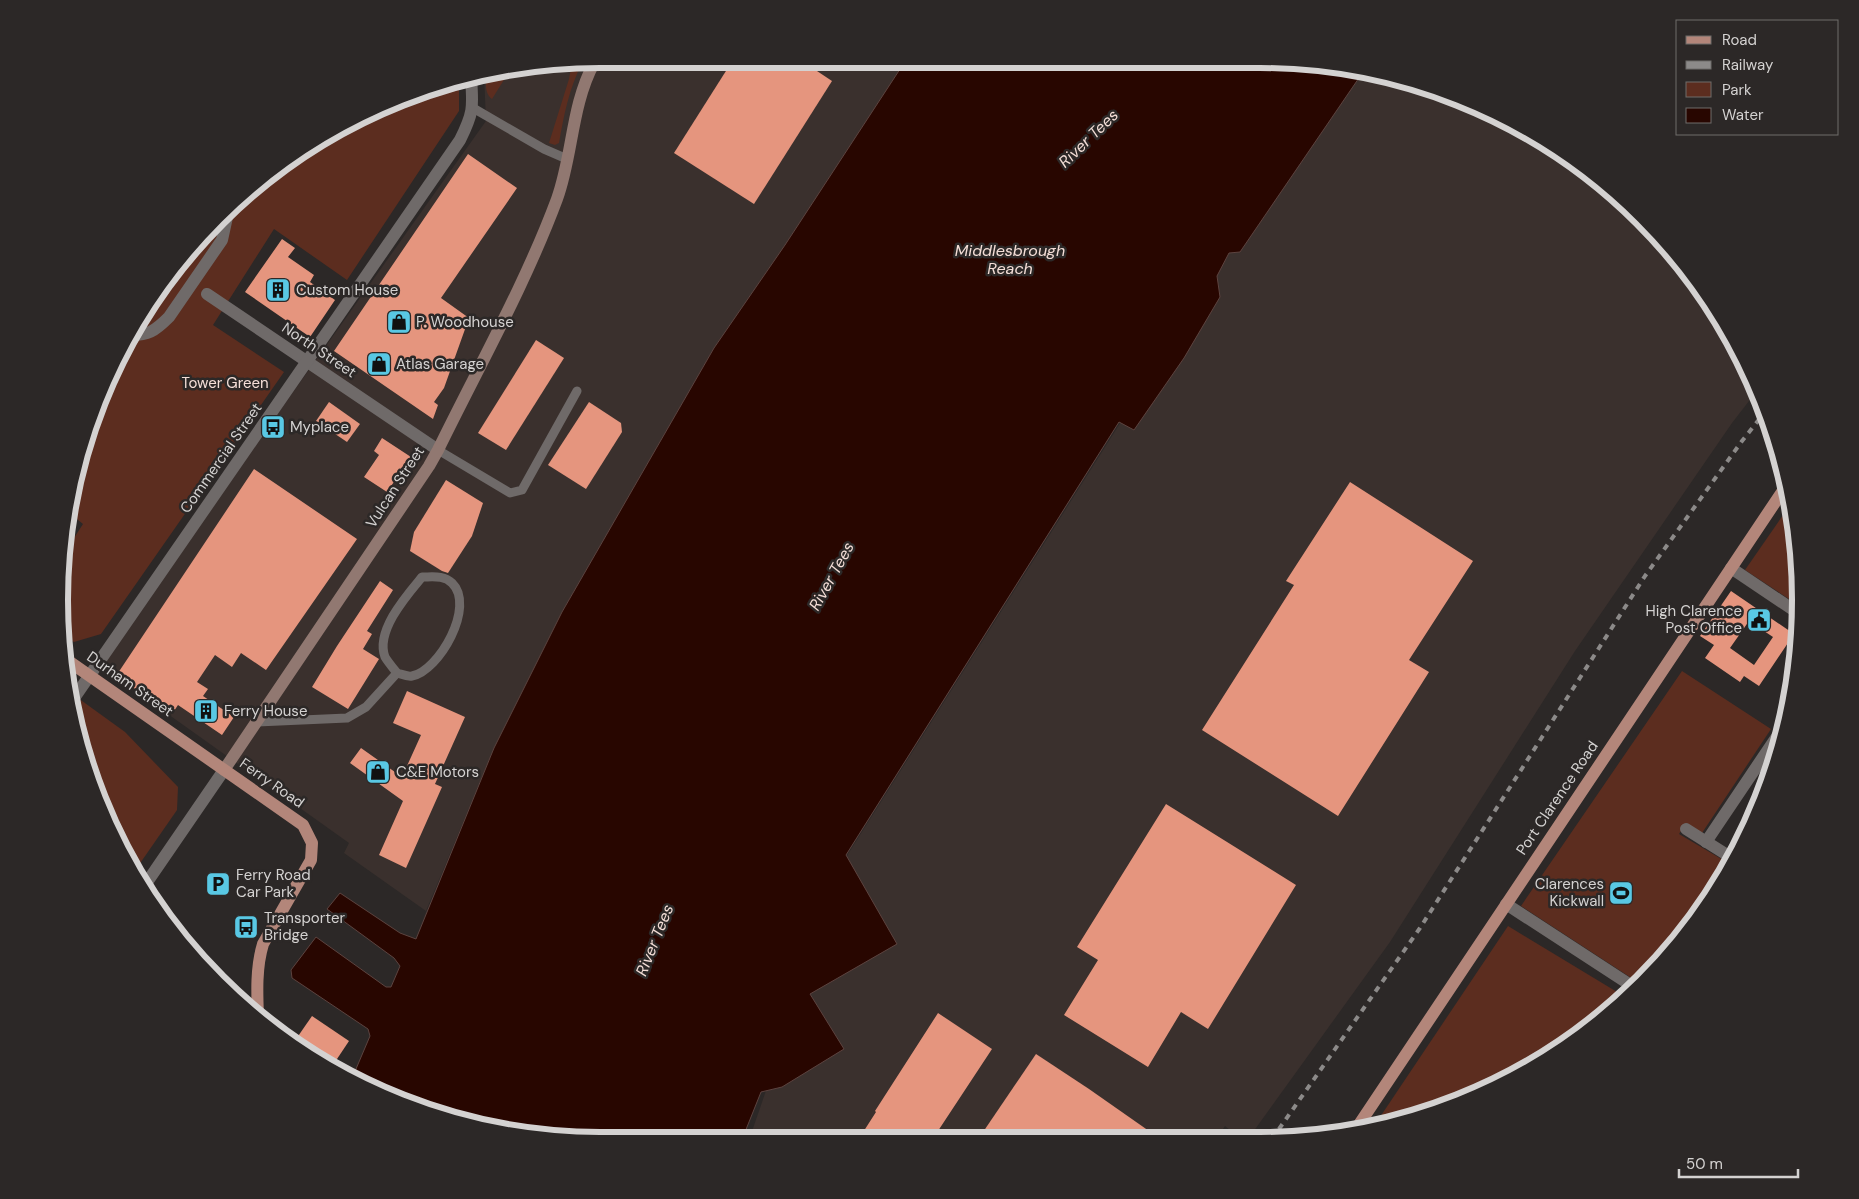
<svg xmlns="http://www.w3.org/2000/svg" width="1859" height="1199" font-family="'DM Sans',sans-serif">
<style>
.built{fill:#3a302d}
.green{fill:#5c2d1f}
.water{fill:#280600;stroke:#5c433f}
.building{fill:#e5957e;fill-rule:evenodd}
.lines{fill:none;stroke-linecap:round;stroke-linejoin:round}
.lane{stroke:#6f6a69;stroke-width:9}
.street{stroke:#6f6a69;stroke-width:12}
.secondary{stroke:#917871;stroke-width:12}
.primary{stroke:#b3867a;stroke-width:12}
.rail{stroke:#8c8a89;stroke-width:4;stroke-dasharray:6 6;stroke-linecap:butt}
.labels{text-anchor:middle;stroke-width:5;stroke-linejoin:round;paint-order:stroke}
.poi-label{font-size:15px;fill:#d4d2d1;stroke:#2c2827;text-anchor:start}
.street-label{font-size:15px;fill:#d4d2d1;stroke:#2c2827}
.park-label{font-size:15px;fill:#f4ded7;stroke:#2c2827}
.water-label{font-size:16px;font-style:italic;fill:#f4ded7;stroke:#2c2827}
.rim{fill:none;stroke:#d4d2d1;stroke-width:6}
</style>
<rect width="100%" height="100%" fill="#2c2827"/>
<g class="built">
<polygon points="529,63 904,63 785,245 714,348 562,612 494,748 426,911 344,853 349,843 99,665 486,121 484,74"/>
<polygon points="1345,67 1467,100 1589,171 1666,243 1728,329 1756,392 1732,423 1575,651 1390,942 1248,1139 1241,1139 1225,1126 1216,1139 750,1137 848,854"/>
</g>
<g class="green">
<path d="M 572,63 L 582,63 C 569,89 564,114 559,143 L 555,145 L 549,143 L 569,79 Z"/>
<path d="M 512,67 L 492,99 C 484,93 486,82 486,73 Z"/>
<polygon points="459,80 459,111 347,280 274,229 213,325 284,372 101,634 74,642 64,636 59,599 63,555 83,524 67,511 69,494 88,425 131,329 171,270 243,193 299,150 426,87"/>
<polygon points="1790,505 1796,529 1798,605 1745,570"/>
<polygon points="1682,671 1771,729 1702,833 1686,823 1679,834 1723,860 1729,850 1735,855 1688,929 1636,981 1521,906"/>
<polygon points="71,693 125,732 178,787 177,810 134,872 114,838 77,740"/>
<polygon points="1508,926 1622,995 1589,1028 1499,1084 1400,1122 1374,1126"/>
</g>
<polygon class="water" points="904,63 1330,63 1363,72 1240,252 1229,253 1217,276 1220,297 1184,358 1134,430 1119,422 846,855 897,944 810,994 844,1049 782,1087 761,1092 743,1137 529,1136 393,1099 353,1076 370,1036 368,1029 292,978 291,970 316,937 386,987 391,987 400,966 394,958 327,909 340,893 400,933 416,939 494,748 562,612 714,348 785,245"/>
<g class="building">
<polygon points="731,63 805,63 832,81 754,204 674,153"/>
<polygon points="468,154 517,188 441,298 469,318 444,388 434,402 438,405 433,419 334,351"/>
<polygon points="282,239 295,248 288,257 314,275 310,282 335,300 310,337 245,292"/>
<polygon points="536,340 564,358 506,450 478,433"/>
<polygon points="329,402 360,424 347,442 316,421"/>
<polygon points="589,402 621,423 622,432 586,489 548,465"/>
<polygon points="382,438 411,457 387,492 364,477 379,455 374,451"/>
<polygon points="254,469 357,539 266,670 241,653 232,667 215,655 197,682 208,689 203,696 234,717 222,735 178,705 172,714 116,676"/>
<polygon points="446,480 483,503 472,536 448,573 442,571 410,551 414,532"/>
<polygon points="1350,482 1473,561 1409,660 1429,672 1338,816 1202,730 1294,585 1286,581"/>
<polygon points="380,581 393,590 367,631 372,634 363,649 379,659 348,709 312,687 337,646"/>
<path d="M 1731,591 L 1794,634 L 1759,686 L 1744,676 L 1740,682 L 1705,658 L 1714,645 L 1700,636 ZM 1749,621 L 1773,637 L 1754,665 L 1730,648 Z"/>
<polygon points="407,691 465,717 435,784 442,787 406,868 379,855 403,801 350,763 361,748 402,777 421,735 393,723"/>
<polygon points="1166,804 1296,885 1208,1029 1181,1012 1148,1067 1064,1015 1098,960 1077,947"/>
<polygon points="938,1013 992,1049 934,1137 860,1137 876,1112 875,1111"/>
<polygon points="312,1016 349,1041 333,1065 294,1042"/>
<polygon points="1036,1054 1089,1089 1159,1138 979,1138"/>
</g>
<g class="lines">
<g class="lane">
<polyline points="473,108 544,149 567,159"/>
<polyline points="438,450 510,493 522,490 577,391"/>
<path d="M 422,577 C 433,577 444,575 452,583 C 476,606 439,671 412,676 C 407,677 401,674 397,673 C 393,668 388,662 385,657 C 375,631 407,595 422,577 Z"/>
<polyline points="257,722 347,718 366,707 397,673"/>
</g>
<g class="street">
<polyline points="207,294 438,450"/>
<path d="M 128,335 C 148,336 155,331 169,317 L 222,240 L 229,208"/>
<polyline points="1731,568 1798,613"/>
<path d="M 72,701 L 460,140 C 474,112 473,107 471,77"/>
<polyline points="1686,829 1724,853"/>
<polyline points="1706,842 1784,726"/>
<polyline points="143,888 224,770"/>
<polyline points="1506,904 1632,986"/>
</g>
<path class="secondary" d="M 224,770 L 429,466 L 438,450 C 478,368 525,285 557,199 C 573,155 571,106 594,63"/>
<g class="primary">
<path d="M 67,660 L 303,825 L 312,843 L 311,860 L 263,944 C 256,967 257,992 258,1017"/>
<polyline points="1356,1129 1786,486"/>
</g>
<polyline class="rail" points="1272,1139 1420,928 1645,576 1742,441 1765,412"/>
</g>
<defs>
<symbol id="building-square" viewBox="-11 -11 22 22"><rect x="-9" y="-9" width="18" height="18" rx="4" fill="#59c8e4" stroke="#2c2827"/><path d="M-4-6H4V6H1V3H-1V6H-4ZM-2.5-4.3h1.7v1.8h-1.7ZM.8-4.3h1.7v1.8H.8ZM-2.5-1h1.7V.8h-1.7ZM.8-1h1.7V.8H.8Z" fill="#111"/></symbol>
<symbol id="shop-square" viewBox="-11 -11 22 22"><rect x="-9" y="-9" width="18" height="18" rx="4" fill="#59c8e4" stroke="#2c2827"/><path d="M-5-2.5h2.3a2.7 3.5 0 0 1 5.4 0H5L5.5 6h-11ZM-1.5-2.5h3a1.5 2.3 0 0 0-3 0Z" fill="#111"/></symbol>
<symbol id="bus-square" viewBox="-11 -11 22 22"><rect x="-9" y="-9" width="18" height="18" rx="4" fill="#59c8e4" stroke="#2c2827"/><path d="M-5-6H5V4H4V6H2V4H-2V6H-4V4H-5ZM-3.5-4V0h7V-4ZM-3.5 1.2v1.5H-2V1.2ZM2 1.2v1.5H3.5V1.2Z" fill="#111"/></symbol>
<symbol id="civic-square" viewBox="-11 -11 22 22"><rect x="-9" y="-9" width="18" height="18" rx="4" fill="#59c8e4" stroke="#2c2827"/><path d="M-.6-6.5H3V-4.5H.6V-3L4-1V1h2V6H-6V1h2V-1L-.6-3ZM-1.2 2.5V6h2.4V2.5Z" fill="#111"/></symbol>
<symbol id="parking-square" viewBox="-11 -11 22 22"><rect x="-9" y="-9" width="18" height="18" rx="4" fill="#59c8e4" stroke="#2c2827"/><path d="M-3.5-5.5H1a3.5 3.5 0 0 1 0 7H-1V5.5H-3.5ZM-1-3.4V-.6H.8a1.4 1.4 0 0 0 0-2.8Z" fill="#111"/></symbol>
<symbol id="stadium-square" viewBox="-11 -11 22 22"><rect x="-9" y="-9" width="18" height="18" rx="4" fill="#59c8e4" stroke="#2c2827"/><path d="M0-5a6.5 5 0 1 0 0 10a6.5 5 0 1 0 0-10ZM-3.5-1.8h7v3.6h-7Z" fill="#111"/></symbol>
</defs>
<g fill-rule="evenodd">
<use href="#building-square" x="264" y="276" width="28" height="28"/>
<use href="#shop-square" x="385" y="308" width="28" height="28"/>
<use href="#shop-square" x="365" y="350" width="28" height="28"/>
<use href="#bus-square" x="259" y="413" width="28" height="28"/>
<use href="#civic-square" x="1745" y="606" width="28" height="28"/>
<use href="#building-square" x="192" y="697" width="28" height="28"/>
<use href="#shop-square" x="364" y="758" width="28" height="28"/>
<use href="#parking-square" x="204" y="870" width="28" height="28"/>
<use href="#stadium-square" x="1607" y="879" width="28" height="28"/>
<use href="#bus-square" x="232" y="913" width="28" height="28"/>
</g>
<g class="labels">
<g class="poi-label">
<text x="296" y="295">Custom House</text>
<text x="416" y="327">P. Woodhouse</text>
<text x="396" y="369">Atlas Garage</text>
<text x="290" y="432">Myplace</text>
<text x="1742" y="616" text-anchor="end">High Clarence<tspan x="1742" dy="17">Post Office</tspan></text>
<text x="224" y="716">Ferry House</text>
<text x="396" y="777">C&amp;E Motors</text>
<text x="236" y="880">Ferry Road<tspan x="236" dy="17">Car Park</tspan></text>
<text x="1604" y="889" text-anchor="end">Clarences<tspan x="1604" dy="17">Kickwall</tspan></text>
<text x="264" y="923">Transporter<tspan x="264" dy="17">Bridge</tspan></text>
</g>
<g class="street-label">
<text transform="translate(319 350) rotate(34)" y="5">North Street</text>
<text transform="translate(221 458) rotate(-55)" y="5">Commercial Street</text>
<text transform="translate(395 487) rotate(-57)" y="5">Vulcan Street</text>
<text transform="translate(130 684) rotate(35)" y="5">Durham Street</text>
<text transform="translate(272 783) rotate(35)" y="5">Ferry Road</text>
<text transform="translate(1557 798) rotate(-56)" y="5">Port Clarence Road</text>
</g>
<g class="park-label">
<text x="225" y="388">Tower Green</text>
</g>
<g class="water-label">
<text transform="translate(1088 138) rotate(-44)" y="6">River Tees</text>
<text x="1010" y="256">Middlesbrough<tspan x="1010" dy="18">Reach</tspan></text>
<text transform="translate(831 576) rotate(-61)" y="6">River Tees</text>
<text transform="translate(654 940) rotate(-68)" y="6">River Tees</text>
</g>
</g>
<path d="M0 0H1859V1199H0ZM600 68H1260A532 532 0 0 1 1792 600V600A532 532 0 0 1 1260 1132H600A532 532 0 0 1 68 600V600A532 532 0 0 1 600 68Z" fill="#2c2827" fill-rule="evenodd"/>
<path class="rim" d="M600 68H1260A532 532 0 0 1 1792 600V600A532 532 0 0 1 1260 1132H600A532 532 0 0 1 68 600V600A532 532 0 0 1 600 68Z"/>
<rect x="1676" y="20" width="162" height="115" fill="#2c2827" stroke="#6f6c6b"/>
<rect x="1686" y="36" width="25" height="8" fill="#b3867a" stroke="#6f6c6b"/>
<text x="1722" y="45" font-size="15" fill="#d4d2d1">Road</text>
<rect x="1686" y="61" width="25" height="8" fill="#8c8a89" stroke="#6f6c6b"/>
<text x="1722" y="70" font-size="15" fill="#d4d2d1">Railway</text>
<rect x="1686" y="82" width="25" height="15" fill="#5c2d1f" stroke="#6f6c6b"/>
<text x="1722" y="95" font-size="15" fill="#d4d2d1">Park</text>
<rect x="1686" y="108" width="25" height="15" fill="#280600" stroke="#6f6c6b"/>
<text x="1722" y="120" font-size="15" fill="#d4d2d1">Water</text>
<path d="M1679 1169v8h119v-8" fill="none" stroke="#d4d2d1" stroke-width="2.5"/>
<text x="1686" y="1169" font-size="15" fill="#d4d2d1" stroke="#2c2827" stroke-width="4" paint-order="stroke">50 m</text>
</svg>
